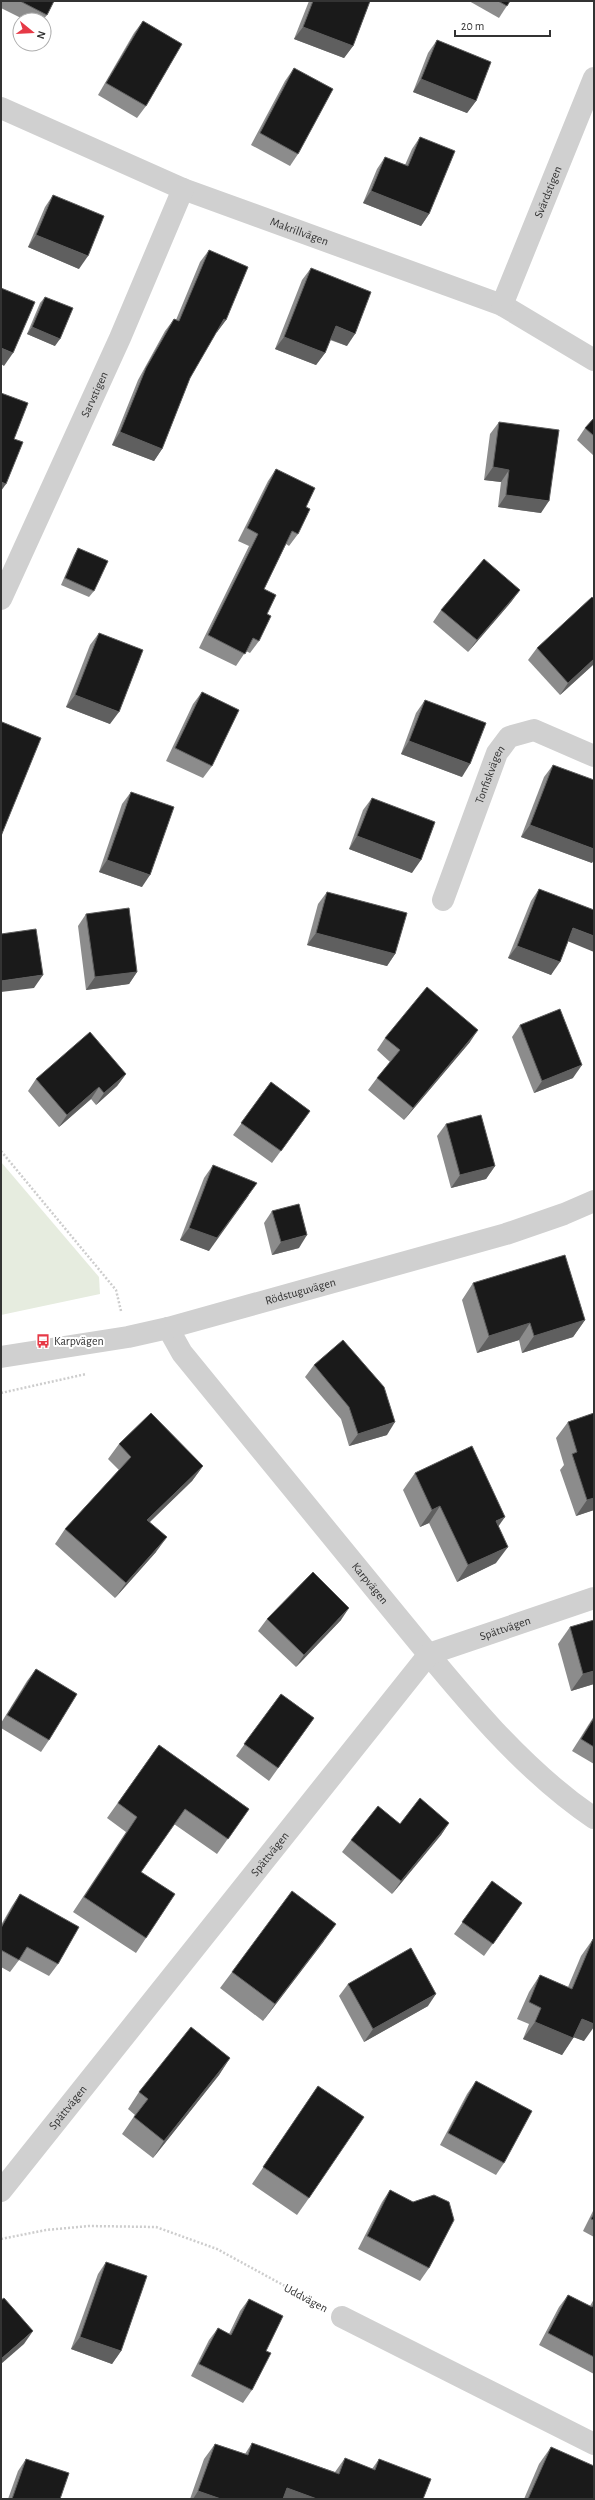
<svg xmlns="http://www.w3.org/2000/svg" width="595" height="2500" font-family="'Alegreya Sans',sans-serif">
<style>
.green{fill:#e6ecdf}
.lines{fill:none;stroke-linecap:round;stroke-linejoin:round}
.path{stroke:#cdcdcd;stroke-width:2.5;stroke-dasharray:2 2;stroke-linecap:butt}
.minor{stroke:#d0d0d0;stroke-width:22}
.tertiary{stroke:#d0d0d0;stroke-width:22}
.wall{fill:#8c8c8c}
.shaded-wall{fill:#5f5f5f}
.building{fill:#1a1a1a;stroke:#5f5f5f}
.labels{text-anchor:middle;stroke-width:4;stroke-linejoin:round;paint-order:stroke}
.street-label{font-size:12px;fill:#333;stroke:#fff}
.poi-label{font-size:12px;fill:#333;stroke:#fff;text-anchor:start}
</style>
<rect width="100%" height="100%" fill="#fff"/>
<polygon class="green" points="1,1162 99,1277 100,1294 1,1315"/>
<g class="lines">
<g class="path">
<polyline points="1,1151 116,1290 121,1311"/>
<polyline points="1,1393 86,1374"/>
<polyline points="1,2239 46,2230 89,2226 156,2227 217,2249 318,2304"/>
</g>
<g class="minor">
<path id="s1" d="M 1,108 L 183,189 L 502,305 L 594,360"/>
<path id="s2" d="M 502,305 L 594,78"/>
<path id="s3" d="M 1,599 L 120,338 L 183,189"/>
<path id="s4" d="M 443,900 L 497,753 L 509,737 L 534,730 L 594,756"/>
<path id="s5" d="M 168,1328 L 182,1353 C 251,1437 319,1521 388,1605 C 448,1678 515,1765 594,1818"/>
<path id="s6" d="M 1,2191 L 429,1654 L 594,1598"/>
<polyline points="342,2317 594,2444"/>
</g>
<path class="tertiary" id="s7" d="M 1,1357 L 128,1337 L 168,1328 L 506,1234 L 564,1214 L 594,1201"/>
</g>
<g class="wall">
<polygon points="1,1 54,1 47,15 43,20 25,20 1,8"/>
<polygon points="309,1 370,1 353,46 344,58 294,39"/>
<polygon points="469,1 510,1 499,18"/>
<polygon points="143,21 146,106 137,118 98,95 134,33"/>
<polygon points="437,40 476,101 467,113 413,92 428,53"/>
<polygon points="294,68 298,154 290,166 251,145 285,81"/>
<polygon points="420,137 429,214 421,226 363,203 377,169 385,157 405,165 412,149"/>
<polygon points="53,195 79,269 28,247 45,207"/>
<polygon points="209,250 226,320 217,332 216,332 190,378 162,449 154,461 112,445 138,380 165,331 174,319 176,320 200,262"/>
<polygon points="311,268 347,346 330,340 325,353 316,365 275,349 302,280"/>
<polygon points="45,297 55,346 27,334 40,303"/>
<polygon points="594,418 594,456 577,440 585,428"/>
<polygon points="499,422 541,513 498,507 501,482 484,480 490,434"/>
<polygon points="276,469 306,507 298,534 289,546 286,544 264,589 267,614 259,641 250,653 246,651 236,666 199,648 249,546 238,541 268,481"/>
<polygon points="78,548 94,591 89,597 61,585 74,555"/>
<polygon points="520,590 511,602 468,652 433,622 441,610"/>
<polygon points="99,633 110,724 66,707 90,645"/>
<polygon points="537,648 594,664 560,695 528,660"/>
<polygon points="202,692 212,766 203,778 166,761 193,704"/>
<polygon points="425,700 462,777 401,754 416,713"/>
<polygon points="553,765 592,863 521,837 544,777"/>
<polygon points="131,792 142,887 99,872 122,804"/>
<polygon points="372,798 412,873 349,849 363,810"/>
<polygon points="539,889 568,942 551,975 508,958 531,901"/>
<polygon points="327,892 395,954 387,966 307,945 318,904"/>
<polygon points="86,914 137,972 129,984 86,990 78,926"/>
<polygon points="520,1025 573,1078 534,1093 512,1037"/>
<polygon points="385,1038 470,1042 404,1120 368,1090 377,1078 390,1062 377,1050"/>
<polygon points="126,1074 117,1086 96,1105 91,1099 59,1127 28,1091 36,1079"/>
<polygon points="271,1082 310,1111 272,1163 233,1135"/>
<polygon points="446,1124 495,1166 486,1179 451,1188 437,1136"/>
<polygon points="213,1165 209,1251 180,1240 204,1178"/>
<polygon points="272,1211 299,1248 272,1255 264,1223"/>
<polygon points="473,1283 585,1320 573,1337 522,1353 519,1340 477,1353 462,1300"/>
<polygon points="314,1365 387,1435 349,1446 341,1419 305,1377"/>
<polygon points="594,1413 594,1510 576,1516 560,1470 564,1465 556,1438 568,1422"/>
<polygon points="119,1444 203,1466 192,1481 150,1522 156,1552 115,1598 55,1544 65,1529 119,1470 108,1459"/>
<polygon points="415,1473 498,1526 496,1563 457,1582 429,1523 420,1527 403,1490"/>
<polygon points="267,1619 341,1620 296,1667 258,1631"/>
<polygon points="570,1627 594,1684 571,1691 558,1644"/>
<polygon points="36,1669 49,1740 41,1752 1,1728 1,1723 27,1681"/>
<polygon points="281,1694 314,1718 269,1781 236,1756"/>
<polygon points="594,1716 594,1764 572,1751"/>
<polygon points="159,1745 249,1809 217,1854 174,1824 141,1872 146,1938 136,1953 73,1912 126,1832 107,1818"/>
<polygon points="449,1823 441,1835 392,1894 342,1852 351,1840 400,1824"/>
<polygon points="492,1881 522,1903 484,1956 454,1934"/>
<polygon points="20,1894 58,1964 49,1976 19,1960 10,1972 1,1967 1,1925 12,1906"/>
<polygon points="593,1939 584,2041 574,2037 562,2055 523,2039 529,2024 517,2019 529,1992 540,1975 568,1987 581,1956"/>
<polygon points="324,1941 263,2021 220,1988 232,1972"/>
<polygon points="348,1984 428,2006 364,2042 339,1996"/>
<polygon points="230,2058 219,2075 153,2158 122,2134 135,2115 128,2109 139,2092"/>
<polygon points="476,2081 504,2163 496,2175 440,2145 467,2094"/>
<polygon points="318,2086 309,2198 297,2215 252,2184"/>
<polygon points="390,2190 413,2202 429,2268 420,2281 358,2249 382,2202"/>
<polygon points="594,2209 594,2237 583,2231"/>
<polygon points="106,2262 121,2351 112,2364 71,2349 98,2274"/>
<polygon points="568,2295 590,2306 594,2299 594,2374 539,2345 559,2307"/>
<polygon points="249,2299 266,2351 252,2390 243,2403 191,2376 209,2340 218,2328 229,2334 240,2311"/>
<polygon points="252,2443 335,2472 345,2458 372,2469 379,2459 423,2499 190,2499 204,2459 215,2444 245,2454"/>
<polygon points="551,2447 594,2499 524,2499 539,2464"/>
<polygon points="26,2459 60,2499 8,2499 18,2471"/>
</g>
<g class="shaded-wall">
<polygon points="303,27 353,46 344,58 294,39"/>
<polygon points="421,79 476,101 467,113 413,92"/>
<polygon points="371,191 429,214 421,226 363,203"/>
<polygon points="36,235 88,256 79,269 28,247"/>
<polygon points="224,319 226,320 217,332 215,331"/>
<polygon points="336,326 355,334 347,346 327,338"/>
<polygon points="32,327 60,339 55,346 27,334"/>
<polygon points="284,337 325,353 316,365 275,349"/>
<polygon points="1,348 13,353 4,366 1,364"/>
<polygon points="120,432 162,449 154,461 112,445"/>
<polygon points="493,467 509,470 501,482 484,480"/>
<polygon points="1,482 6,484 1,491"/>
<polygon points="506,495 549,501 541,513 498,507"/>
<polygon points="520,590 511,602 468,652 477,640"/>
<polygon points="594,659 594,664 560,695 568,683"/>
<polygon points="75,695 119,712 110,724 66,707"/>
<polygon points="409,741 470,764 462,777 401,754"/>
<polygon points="530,825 594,849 594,860 592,863 521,837"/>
<polygon points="357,836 421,860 412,873 349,849"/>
<polygon points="107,860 150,875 142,887 99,872"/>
<polygon points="573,928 594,936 594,952 565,940"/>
<polygon points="316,933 395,954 387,966 307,945"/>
<polygon points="517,946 560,962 551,975 508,958"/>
<polygon points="137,972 129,984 86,990 95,977"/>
<polygon points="43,975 34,988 1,992 1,981"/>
<polygon points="478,1030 470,1042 404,1120 413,1108"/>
<polygon points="582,1065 573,1078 534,1093 542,1081"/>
<polygon points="126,1074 117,1086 96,1105 104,1093"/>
<polygon points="99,1087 91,1099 59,1127 67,1115"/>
<polygon points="495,1166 486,1179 451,1188 460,1175"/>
<polygon points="249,1195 209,1251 180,1240 189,1228"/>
<polygon points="307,1235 299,1248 272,1255 281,1242"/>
<polygon points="585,1320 573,1337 522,1353 534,1336"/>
<polygon points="530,1323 519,1340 477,1353 489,1336"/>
<polygon points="395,1422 387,1435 349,1446 358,1434"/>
<polygon points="203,1466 192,1481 137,1534 147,1520"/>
<polygon points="594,1498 594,1510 576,1516 587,1500"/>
<polygon points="440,1506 429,1523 420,1527 432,1510"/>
<polygon points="505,1517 493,1534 496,1521"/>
<polygon points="167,1537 156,1552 115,1598 126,1583"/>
<polygon points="508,1547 496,1563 457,1582 468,1565"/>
<polygon points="349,1608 341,1620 296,1667 304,1655"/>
<polygon points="594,1671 594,1684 571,1691 583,1674"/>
<polygon points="449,1823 441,1835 392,1894 401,1881"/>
<polygon points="336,1924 324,1941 263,2021 275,2004"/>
<polygon points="436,1994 428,2006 364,2042 373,2029"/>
<polygon points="582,2019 594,2024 594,2027 584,2041 570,2036"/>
<polygon points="535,2022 573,2038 562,2055 523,2039"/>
<polygon points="230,2058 219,2075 153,2158 164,2141"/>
<polygon points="33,2331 24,2344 1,2364 1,2359"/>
<polygon points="80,2337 121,2351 112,2364 71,2349"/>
<polygon points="287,2488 317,2499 279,2499"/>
<polygon points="198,2491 221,2499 193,2499"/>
</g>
<g class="building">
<polygon points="20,1 54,1 47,15"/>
<polygon points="313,1 370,1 353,46 303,27"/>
<polygon points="498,1 510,1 507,6"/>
<polygon points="143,21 182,44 146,106 106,83"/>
<polygon points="437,40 491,62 476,101 421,79"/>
<polygon points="294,68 333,89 298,154 260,133"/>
<polygon points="420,137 455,151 429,214 371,191 385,157 408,166"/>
<polygon points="53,195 104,216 88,256 36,235"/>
<polygon points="209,250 248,267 226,320 224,319 190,378 162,449 120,432 146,368 174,319 179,321"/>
<polygon points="311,268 371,292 355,334 336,326 325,353 284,337"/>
<polygon points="1,288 35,302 13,353 1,348"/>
<polygon points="45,297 73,308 60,339 32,327"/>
<polygon points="1,393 28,403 14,439 23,442 6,484 1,482"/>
<polygon points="594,418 594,436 585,428"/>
<polygon points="499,422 559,430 549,501 506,495 509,470 493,467"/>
<polygon points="276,469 315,488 306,507 310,509 298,534 292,531 264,589 276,595 267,614 271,616 259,641 253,638 245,654 208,635 258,534 247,528"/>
<polygon points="78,548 108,561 94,591 65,578"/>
<polygon points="484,559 520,590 477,640 441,610"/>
<polygon points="592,597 594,599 594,659 568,683 537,648"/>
<polygon points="99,633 143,650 119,712 75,695"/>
<polygon points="202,692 239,710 212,766 175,748"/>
<polygon points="425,700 486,723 470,764 409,741"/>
<polygon points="2,722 41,738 1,836 1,725"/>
<polygon points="553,765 594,780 594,849 530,825"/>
<polygon points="131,792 174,807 150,875 107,860"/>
<polygon points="372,798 435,822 421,860 357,836"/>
<polygon points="539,889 594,910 594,936 573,928 560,962 517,946"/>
<polygon points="327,892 407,913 395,954 316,933"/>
<polygon points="129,908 137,972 95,977 86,914"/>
<polygon points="36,929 43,975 1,981 1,934"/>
<polygon points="427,987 478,1030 413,1108 377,1078 400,1050 385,1038"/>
<polygon points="560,1009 582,1065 542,1081 520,1025"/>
<polygon points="90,1032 126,1074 104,1093 99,1087 67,1115 36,1079"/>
<polygon points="271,1082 310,1111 281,1151 241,1123"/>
<polygon points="481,1115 495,1166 460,1175 446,1124"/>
<polygon points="213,1165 257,1183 217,1238 189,1228"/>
<polygon points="299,1204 307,1235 281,1242 272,1211"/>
<polygon points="565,1255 585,1320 534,1336 530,1323 489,1336 473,1283"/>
<polygon points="343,1340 384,1387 395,1422 358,1434 349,1407 314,1365"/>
<polygon points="151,1413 203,1466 147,1520 167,1537 126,1583 65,1529 131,1457 119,1444"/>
<polygon points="594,1413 594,1498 587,1500 572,1454 577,1452 568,1422"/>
<polygon points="472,1446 505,1517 496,1521 508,1547 468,1565 440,1506 432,1510 415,1473"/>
<polygon points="313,1572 349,1608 304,1655 267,1619"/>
<polygon points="594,1620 594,1671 583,1674 570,1627"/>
<polygon points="36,1669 77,1694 49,1740 7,1715"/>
<polygon points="281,1694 314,1718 278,1768 244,1744"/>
<polygon points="594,1718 594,1747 581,1739"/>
<polygon points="159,1745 249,1809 228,1839 185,1809 141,1872 175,1894 146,1938 84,1897 137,1817 118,1803"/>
<polygon points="420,1798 449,1823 401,1881 351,1840 378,1806 400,1824"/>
<polygon points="492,1881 522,1903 493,1944 462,1922"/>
<polygon points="292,1891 336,1924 275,2004 232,1972"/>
<polygon points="20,1894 79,1927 58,1964 27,1947 19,1960 1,1950 1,1928"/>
<polygon points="593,1939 594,1940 594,2024 582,2019 573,2038 535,2022 541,2008 529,2002 540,1975 572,1989"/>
<polygon points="411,1948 436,1994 373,2029 348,1984"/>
<polygon points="191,2027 230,2058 164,2141 134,2117 148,2099 139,2092"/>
<polygon points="476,2081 532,2111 504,2163 448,2133"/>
<polygon points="318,2086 364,2117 309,2198 263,2167"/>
<polygon points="390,2190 413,2202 434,2195 449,2202 454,2220 429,2268 367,2236"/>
<polygon points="594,2214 594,2220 591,2219"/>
<polygon points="106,2262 147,2276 121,2351 80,2337"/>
<polygon points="568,2295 592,2307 594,2304 594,2357 548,2333"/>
<polygon points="4,2298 33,2331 1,2359 1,2300"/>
<polygon points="249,2299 283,2316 266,2351 271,2353 252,2390 199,2364 218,2328 231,2335"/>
<polygon points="252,2443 339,2474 345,2458 375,2470 379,2459 431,2479 423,2499 317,2499 287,2488 283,2499 221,2499 198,2491 215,2444 248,2455"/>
<polygon points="551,2447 594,2466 594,2499 528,2499"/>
<polygon points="26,2459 69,2473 60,2499 12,2499"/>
</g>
<defs>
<symbol id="bus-bare" viewBox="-9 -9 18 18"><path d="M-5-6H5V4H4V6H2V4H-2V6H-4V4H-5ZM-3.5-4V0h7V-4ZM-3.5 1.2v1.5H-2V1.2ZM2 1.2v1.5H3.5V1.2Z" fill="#e63946" stroke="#fff" stroke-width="2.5" paint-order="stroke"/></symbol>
</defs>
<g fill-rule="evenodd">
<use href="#bus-bare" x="33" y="1331" width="20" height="20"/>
</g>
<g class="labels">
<g class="street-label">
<text dy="4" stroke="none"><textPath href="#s2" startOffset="122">Svärdstigen</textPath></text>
<text dy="4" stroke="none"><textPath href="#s1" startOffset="323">Makrillvägen</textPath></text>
<text dy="4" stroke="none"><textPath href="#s3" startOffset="225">Sarvstigen</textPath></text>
<text dy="4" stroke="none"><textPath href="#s4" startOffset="134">Tonfiskvägen</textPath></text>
<text dy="4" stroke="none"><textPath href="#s7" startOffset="307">Rödstuguvägen</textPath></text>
<text dy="4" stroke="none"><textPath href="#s5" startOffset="326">Karpvägen</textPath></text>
<text dy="4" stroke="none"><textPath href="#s6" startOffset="767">Spättvägen</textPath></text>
<text dy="4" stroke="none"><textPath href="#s6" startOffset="431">Spättvägen</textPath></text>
<text dy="4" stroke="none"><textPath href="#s6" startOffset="107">Spättvägen</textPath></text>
<text transform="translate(306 2298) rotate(28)" y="4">Uddvägen</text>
</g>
<g class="poi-label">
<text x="54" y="1345">Karpvägen</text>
</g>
</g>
<rect width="595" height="2500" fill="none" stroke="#333333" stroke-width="4"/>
<g transform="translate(32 32) rotate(108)"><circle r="19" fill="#ffffff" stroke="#adadad"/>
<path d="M0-3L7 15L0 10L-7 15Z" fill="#e63946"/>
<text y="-6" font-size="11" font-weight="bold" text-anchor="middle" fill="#333333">N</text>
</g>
<path d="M455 30v6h95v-6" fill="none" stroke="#333333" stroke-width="2"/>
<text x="461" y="30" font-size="12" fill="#333333" stroke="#ffffff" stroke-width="3" paint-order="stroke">20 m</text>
</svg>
